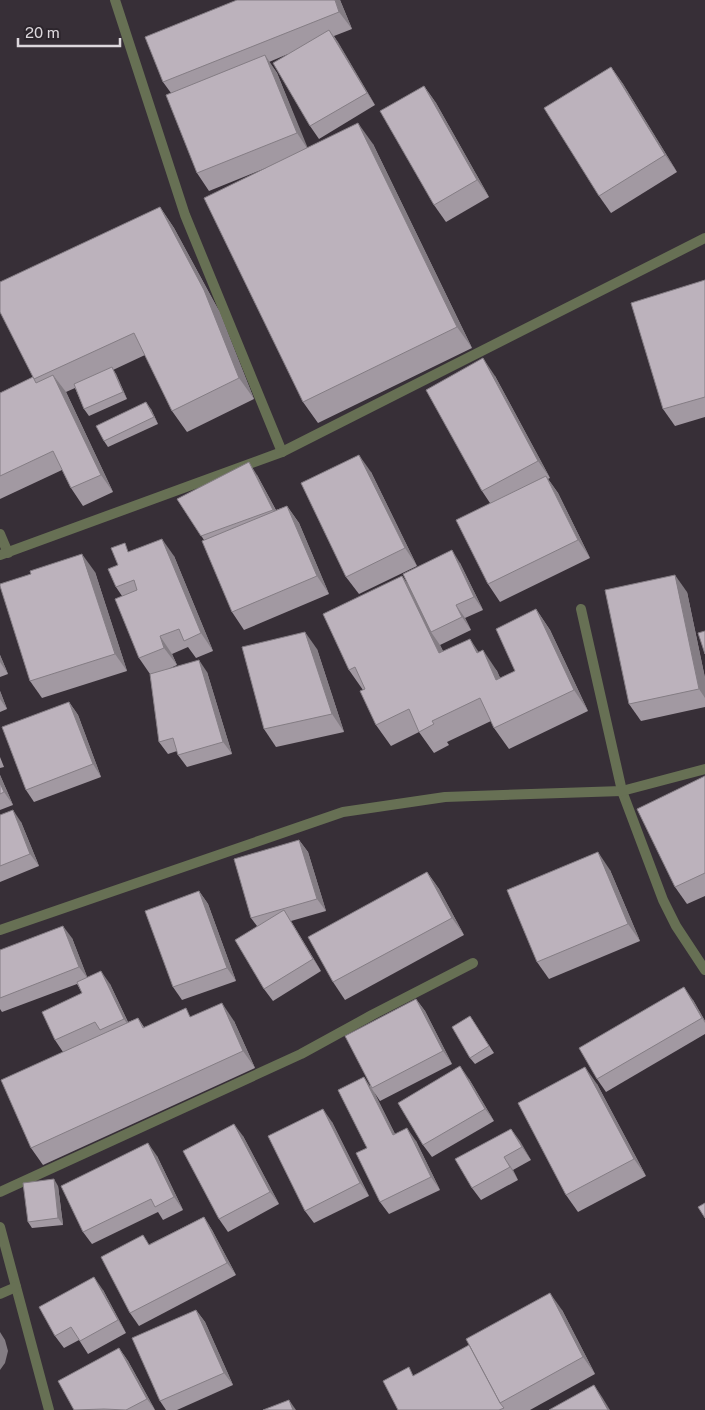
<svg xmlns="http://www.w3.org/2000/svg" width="705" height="1410" font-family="'Public Sans',sans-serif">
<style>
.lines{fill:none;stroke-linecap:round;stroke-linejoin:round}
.minor{stroke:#677054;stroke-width:10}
.wall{fill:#a299a2}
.shaded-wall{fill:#847d84}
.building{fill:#bcb2bc;stroke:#847d84}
</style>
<rect width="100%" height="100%" fill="#372f37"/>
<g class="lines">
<g class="minor">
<polyline points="115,0 185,215 282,452"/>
<polyline points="0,534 8,553"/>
<polyline points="0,555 282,452 705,238"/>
<polyline points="581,609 622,791 663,900 676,926 705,970"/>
<polyline points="0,930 343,812 445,797 622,791 705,769"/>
<polyline points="0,1192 301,1054 372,1015 473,963"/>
<polyline points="0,1227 49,1410"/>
<polyline points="0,1294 16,1287"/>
</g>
</g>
<g class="wall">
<polygon points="237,0 340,0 352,29 334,36 375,105 319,139 310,126 288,54 269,62 277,73 307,148 373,144 472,348 318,423 303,402 266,168 209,191 197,173 171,93 163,82"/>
<polygon points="611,67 623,84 677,172 611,213 599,196"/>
<polygon points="424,86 436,103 489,197 446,222 434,205"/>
<polygon points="160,207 174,228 219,311 254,399 187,432 172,411 145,355 113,370 116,374 127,399 89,416 84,409 75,388 66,392 113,492 83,506 71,488 62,470 0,499 0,393 33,377"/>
<polygon points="705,280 705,417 675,426 663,409"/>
<polygon points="495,376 550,478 548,479 558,493 590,558 500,602 488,584 490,503 482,491"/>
<polygon points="151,409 158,424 108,447 104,441"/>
<polygon points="371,472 417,566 359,594 346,577"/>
<polygon points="257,475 276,510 287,506 299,523 329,594 244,630 232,612 204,540 177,499"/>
<polygon points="130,551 174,556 213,651 196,658 188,647 172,654 177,665 166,670 207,672 232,754 187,767 178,755 177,751 168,754 159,742 150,674 139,658 122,596 116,587 118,565"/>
<polygon points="460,563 483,610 465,618 471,630 440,645 443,651 479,652 497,671 500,678 515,671 536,609 550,630 588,711 509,749 494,728 491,721 447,742 449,745 434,753 419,732 391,746 376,725 363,690 349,670 402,576 408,585"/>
<polygon points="95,572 127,671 42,698 30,681"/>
<polygon points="687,592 705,678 705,707 641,721 629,704"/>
<polygon points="317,649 344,732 276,747 264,729"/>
<polygon points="0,655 8,674 0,677"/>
<polygon points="0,691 7,709 0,712"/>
<polygon points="69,702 78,715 101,777 34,802 26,790"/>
<polygon points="0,757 4,767 0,768"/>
<polygon points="0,775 13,805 0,810"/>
<polygon points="705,776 705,896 687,904 675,887"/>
<polygon points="0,815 21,822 39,866 0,882"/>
<polygon points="299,840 308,852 326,911 291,921 321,971 273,1001 264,989 257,926 251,918"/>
<polygon points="610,870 640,941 549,979 537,962"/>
<polygon points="427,872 439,889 464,935 345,1000 333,982"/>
<polygon points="199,891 208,904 236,981 182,1000 173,987"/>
<polygon points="72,938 87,977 110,984 128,1022 138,1018 144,1027 192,1017 234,1021 255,1068 43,1165 31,1148 63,1052 55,1040 82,993 77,984 2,1012 0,1009 0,950"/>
<polygon points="416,999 425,1011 452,1064 380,1101 374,1092 395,1134 416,1141 440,1190 389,1214 380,1202 367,1148 370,1085"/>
<polygon points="693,1000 705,1021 705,1034 606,1092 597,1079"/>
<polygon points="470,1016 494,1053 475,1064 470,1058"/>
<polygon points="469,1079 494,1121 432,1157 423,1145"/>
<polygon points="597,1084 646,1176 578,1212 566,1195"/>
<polygon points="332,1122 369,1196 314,1223 305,1211"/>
<polygon points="511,1129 531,1160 513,1170 518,1180 481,1200 472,1188"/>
<polygon points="243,1136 279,1204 228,1232 219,1219"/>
<polygon points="157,1156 183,1210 163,1220 158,1212 92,1244 83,1232"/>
<polygon points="58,1186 63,1225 32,1228 28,1222"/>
<polygon points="204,1217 212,1230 236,1275 139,1326 130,1313 150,1244"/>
<polygon points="103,1290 126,1333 88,1354 79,1340 64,1348 55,1336"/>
<polygon points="196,1310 205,1322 233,1385 177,1410 166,1410 160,1401"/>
<polygon points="562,1310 595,1374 530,1410 398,1410 414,1375"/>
<polygon points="119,1348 128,1361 155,1410 74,1410"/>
</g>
<g class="shaded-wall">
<polygon points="335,0 340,0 352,29 339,12"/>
<polygon points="329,30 338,42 375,105 367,93"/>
<polygon points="265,55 277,73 309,151 297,133"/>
<polygon points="611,67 623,84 677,172 665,155"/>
<polygon points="424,86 436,103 489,197 477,180"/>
<polygon points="358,123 373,144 472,348 457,327"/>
<polygon points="160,207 174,228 219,311 254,399 239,378"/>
<polygon points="483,358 495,376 550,478 538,461"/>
<polygon points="112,367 116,374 127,399 123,392"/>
<polygon points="53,375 66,392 113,492 101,475"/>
<polygon points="146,402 151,409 158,424 154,417"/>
<polygon points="359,455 371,472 417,566 405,548"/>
<polygon points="249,462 257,475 282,522 273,510"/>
<polygon points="546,476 558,493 590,558 578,540"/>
<polygon points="287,506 299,523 329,594 317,576"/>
<polygon points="162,539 174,556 213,651 201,633"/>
<polygon points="452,550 460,563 483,610 474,597"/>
<polygon points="82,554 95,572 127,671 115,654"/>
<polygon points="675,575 687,592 705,678 705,698 699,689"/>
<polygon points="402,576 417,597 431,632 440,645 454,674 439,653"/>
<polygon points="456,605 465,618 471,630 462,617"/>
<polygon points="536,609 550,630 588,711 574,690"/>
<polygon points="305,632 317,649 344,732 332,714"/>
<polygon points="160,636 172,654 177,665 164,648"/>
<polygon points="470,639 484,660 477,653"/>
<polygon points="483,650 497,671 511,701 496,680"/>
<polygon points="0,655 8,674 0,662"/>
<polygon points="199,660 207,672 232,754 223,742"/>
<polygon points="0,691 7,709 0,699"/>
<polygon points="69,702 78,715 101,777 93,764"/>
<polygon points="0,775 13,805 4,792 0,783"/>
<polygon points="13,810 21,822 39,866 30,854"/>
<polygon points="299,840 308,852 326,911 317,899"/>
<polygon points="598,852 610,870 640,941 628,924"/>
<polygon points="427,872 439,889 464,935 452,918"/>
<polygon points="199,891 208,904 236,981 227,968"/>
<polygon points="284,910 292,923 321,971 313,959"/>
<polygon points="63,926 72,938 88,979 79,967"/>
<polygon points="101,971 110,984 132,1031 124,1019"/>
<polygon points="684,987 693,1000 705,1021 705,1023"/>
<polygon points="416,999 425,1011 452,1064 443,1051"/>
<polygon points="222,1003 234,1021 255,1068 243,1051"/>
<polygon points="460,1066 469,1079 494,1121 485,1109"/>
<polygon points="585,1067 597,1084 646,1176 634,1159"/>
<polygon points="364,1077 374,1092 402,1148 393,1135"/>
<polygon points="323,1109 332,1122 369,1196 360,1183"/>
<polygon points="234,1124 243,1136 279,1204 270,1192"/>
<polygon points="407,1128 416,1141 440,1190 431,1177"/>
<polygon points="511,1129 520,1141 531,1160 522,1147"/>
<polygon points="148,1143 157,1156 183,1210 174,1197"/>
<polygon points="504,1157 513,1170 518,1180 510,1167"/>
<polygon points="54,1179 58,1186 63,1225 58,1218"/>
<polygon points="204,1217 212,1230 236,1275 227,1263"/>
<polygon points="94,1277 103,1290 126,1333 118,1320"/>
<polygon points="550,1293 562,1310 595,1374 583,1357"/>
<polygon points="196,1310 205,1322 233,1385 224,1373"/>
<polygon points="0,1332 5,1340 8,1351 5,1363 0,1370"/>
<polygon points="119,1348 128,1361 155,1410 147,1399"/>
<polygon points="594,1385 602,1397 610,1410 608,1410"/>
<polygon points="289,1400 296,1410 293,1410"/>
</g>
<g class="building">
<polygon points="237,0 335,0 339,12 163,82 145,37"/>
<polygon points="329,30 367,93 310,126 273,63"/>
<polygon points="265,55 297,133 197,173 166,95"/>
<polygon points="611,67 665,155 599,196 544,108"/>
<polygon points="424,86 477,180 434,205 380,111"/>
<polygon points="358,123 457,327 303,402 204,198"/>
<polygon points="160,207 204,290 239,378 172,411 134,333 34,379 0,312 0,282"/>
<polygon points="705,280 705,397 663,409 631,303"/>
<polygon points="483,358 538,461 482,491 426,390"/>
<polygon points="112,367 123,392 84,409 74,384"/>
<polygon points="53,375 101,475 71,488 53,451 0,476 0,393 33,377 36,383"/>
<polygon points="146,402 154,417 104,441 96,426"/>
<polygon points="359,455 405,548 346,577 301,483"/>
<polygon points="249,462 273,510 201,536 177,499"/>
<polygon points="546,476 578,540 488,584 456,520"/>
<polygon points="287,506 317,576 232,612 202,541"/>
<polygon points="162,539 201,633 184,641 179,629 160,636 164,648 139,658 115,599 137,590 134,580 116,587 108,569 118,565 111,548 125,543 128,552"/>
<polygon points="452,550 474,597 456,605 462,617 431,632 403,574"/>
<polygon points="82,554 115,654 30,681 0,586 0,584 31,574 30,571"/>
<polygon points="675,575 699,689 629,704 605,590"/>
<polygon points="402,576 439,653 470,639 477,653 483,650 496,680 515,671 496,629 536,609 574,690 494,728 480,698 432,721 434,724 419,732 409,709 376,725 360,691 365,689 355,667 349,670 323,614"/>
<polygon points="705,631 705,654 698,633"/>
<polygon points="305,632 332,714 264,729 242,647"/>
<polygon points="199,660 223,742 178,755 173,738 159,742 150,674"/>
<polygon points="69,702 93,764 26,790 2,727"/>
<polygon points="705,776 705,873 675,887 637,809"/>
<polygon points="0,783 4,792 0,794"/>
<polygon points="13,810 30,854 0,866 0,815"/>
<polygon points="299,840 317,899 251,918 234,859"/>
<polygon points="598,852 628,924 537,962 507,890"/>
<polygon points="427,872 452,918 333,982 308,937"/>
<polygon points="199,891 227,968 173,987 145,911"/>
<polygon points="284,910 313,959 264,989 235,940"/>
<polygon points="63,926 79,967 0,998 0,950"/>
<polygon points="101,971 124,1019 100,1030 95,1022 55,1040 42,1012 82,993 77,982"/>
<polygon points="684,987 702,1018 597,1079 579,1048"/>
<polygon points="416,999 443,1051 372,1088 345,1036"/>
<polygon points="222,1003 243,1051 31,1148 1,1080 138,1018 143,1028 186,1008 190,1017"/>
<polygon points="470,1016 489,1046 470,1058 452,1027"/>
<polygon points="460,1066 485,1109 423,1145 398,1103"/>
<polygon points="585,1067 634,1159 566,1195 518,1103"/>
<polygon points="364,1077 393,1135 407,1128 431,1177 380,1202 356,1153 367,1148 338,1090"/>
<polygon points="323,1109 360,1183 305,1211 268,1136"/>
<polygon points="234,1124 270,1192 219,1219 183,1151"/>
<polygon points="511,1129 522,1147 504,1157 510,1167 472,1188 455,1159"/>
<polygon points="148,1143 174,1197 155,1207 151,1199 83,1232 61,1186"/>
<polygon points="54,1179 58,1218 28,1222 23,1183"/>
<polygon points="705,1203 705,1218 698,1207"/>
<polygon points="204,1217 227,1263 130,1313 101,1257 143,1235 149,1245"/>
<polygon points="94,1277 118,1320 80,1341 71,1327 55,1336 39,1307"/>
<polygon points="550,1293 583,1357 500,1403 466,1339"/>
<polygon points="196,1310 224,1373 160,1401 132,1338"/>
<polygon points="469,1345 500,1403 504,1408 499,1410 398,1410 383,1381 409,1367 413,1376"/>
<polygon points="119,1348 147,1399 126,1410 104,1409 74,1410 58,1381"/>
<polygon points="594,1385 608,1410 549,1410"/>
<polygon points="289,1400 293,1410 263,1410"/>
</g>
<path d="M18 38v8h102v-8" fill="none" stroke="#ddd8dd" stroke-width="2.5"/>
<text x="25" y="38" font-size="15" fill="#ddd8dd" stroke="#2d262d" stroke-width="4" paint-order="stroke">20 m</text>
</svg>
